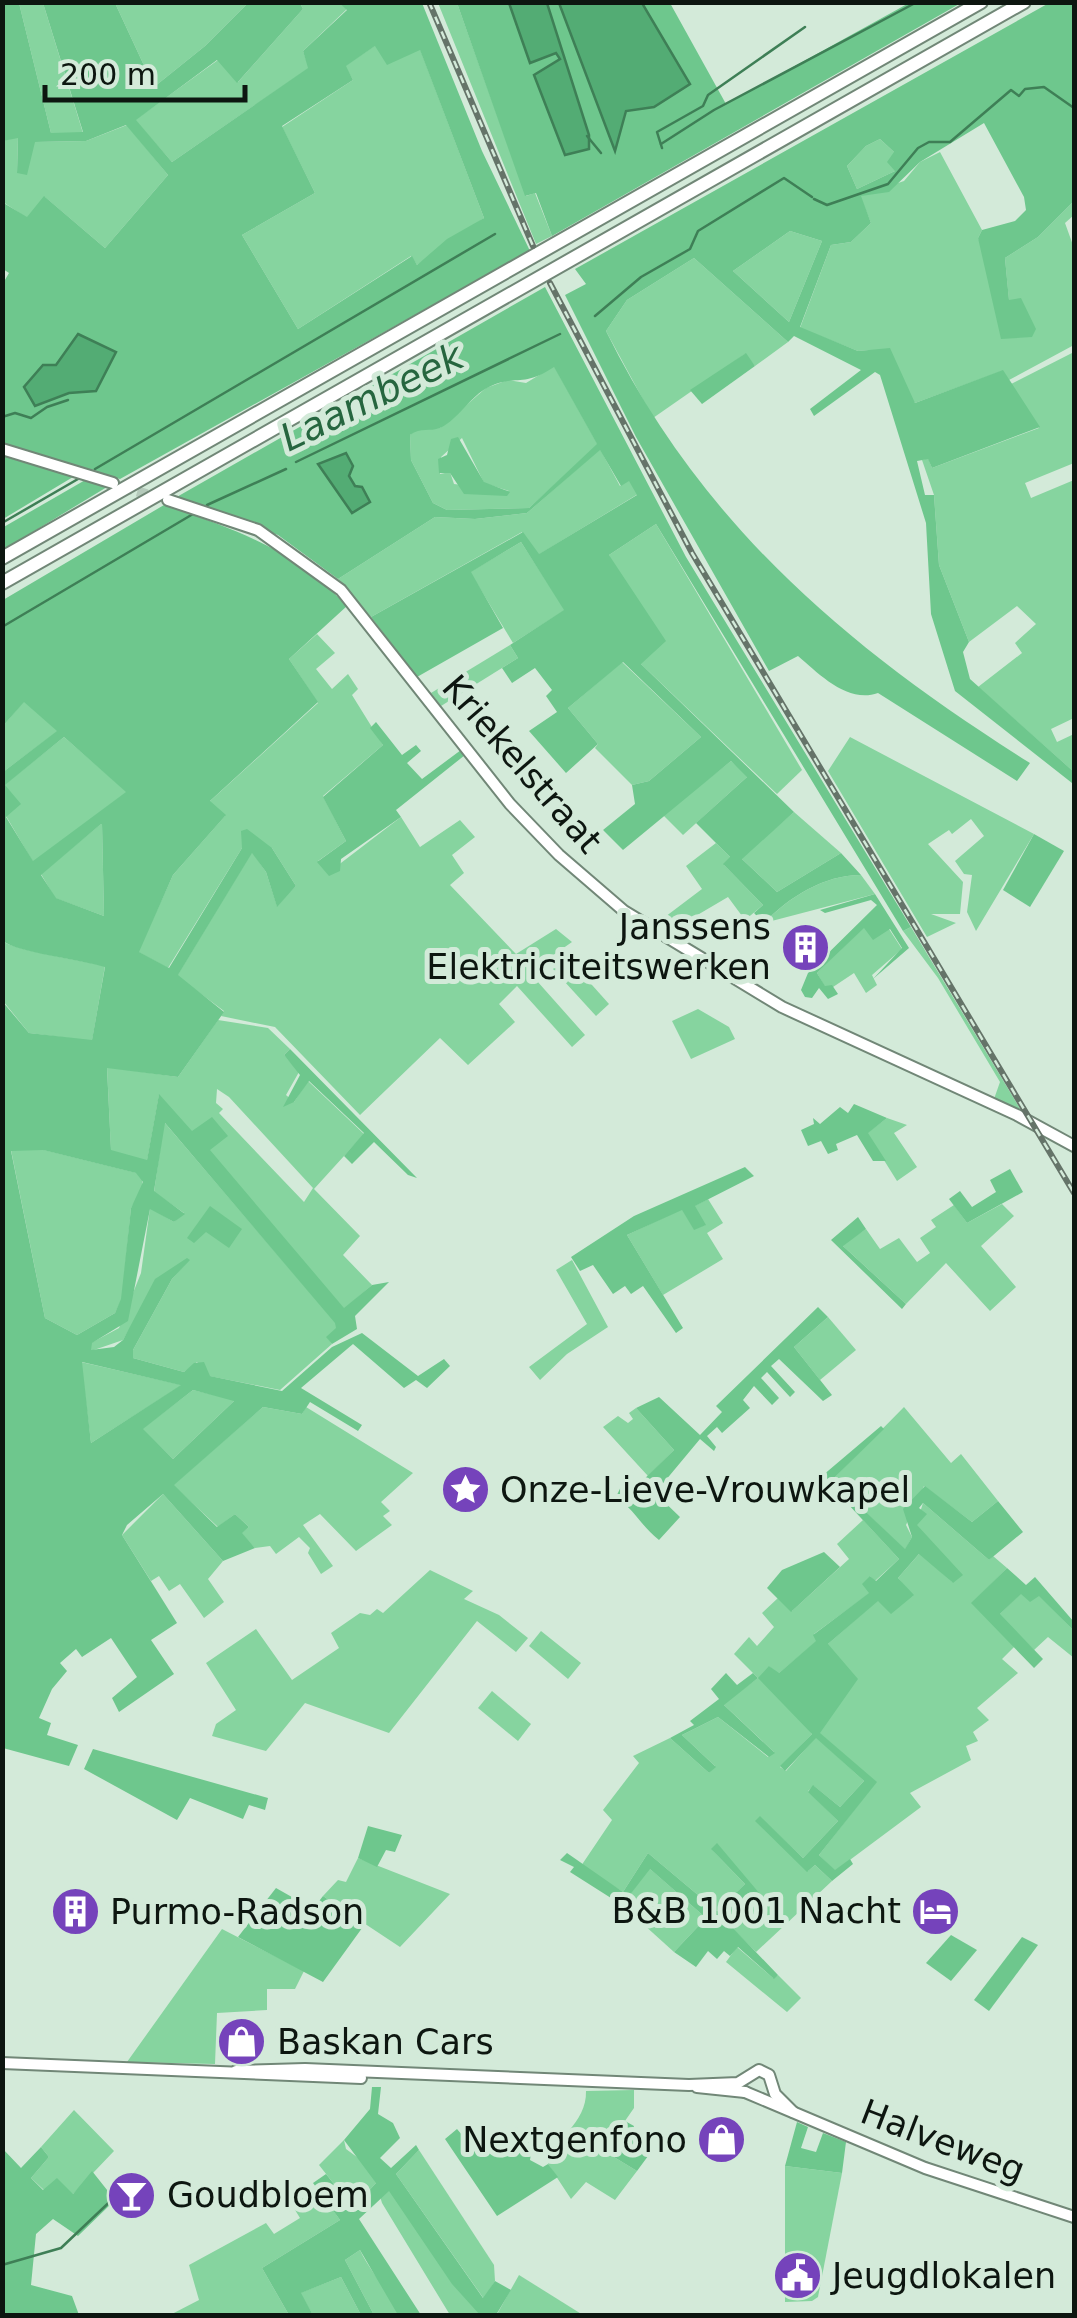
<svg xmlns="http://www.w3.org/2000/svg" width="1077" height="2318" font-family="'DejaVu Sans',sans-serif">
<style>
.green{fill:#86d49f;fill-rule:evenodd}
.forest{fill:#6ec78d;fill-rule:evenodd}
.water{fill:#53ac74;stroke:#3e7f56;stroke-width:2.5}
.lines{fill:none;stroke-linecap:round;stroke-linejoin:round}
.stream{stroke:#3e7f56;stroke-width:2.5}
.secondary-tunnel{stroke:#b5cabb;stroke-width:10;stroke-dasharray:10 5;stroke-linecap:butt}
.secondary-casing{stroke:#718777;stroke-width:14}
.primary-casing{stroke:#718777;stroke-width:14}
.highway-casing{stroke:#718777;stroke-width:16}
.secondary{stroke:#fff;stroke-width:10}
.primary{stroke:#fff;stroke-width:10}
.highway{stroke:#fff;stroke-width:12}
.rail-casing{stroke:#657469;stroke-width:6}
.rail{stroke:#d3ead9;stroke-width:2.5;stroke-dasharray:8;stroke-linecap:butt}
.labels{text-anchor:middle;stroke-width:10;stroke-linejoin:round;paint-order:stroke}
.street-label{font-size:35px;fill:#0d1610;stroke:#d3ead9}
.poi-label{font-size:35px;fill:#0d1610;stroke:#d3ead9;text-anchor:start}
.water-label{font-size:38px;font-style:italic;fill:#26663f;stroke:#d3ead9}
</style>
<rect width="100%" height="100%" fill="#d3ead9"/>
<g class="green">
<polygon points="19,3 43,3 83,133 51,133"/>
<polygon points="115,3 248,3 205,46 154,87"/>
<polygon points="300,3 339,3 347,9 303,51 309,68 172,162 135,120 218,60 238,82 303,9"/>
<polygon points="438,3 457,3 526,196 535,193 552,236 536,244"/>
<polygon points="376,45 420,49 484,218 417,265 411,256 298,329 242,235 315,193 282,127 353,80 345,66"/>
<polygon points="127,125 168,175 105,248 45,197 27,218 3,202 2,141 18,137 17,173 34,142 86,141"/>
<polygon points="880,139 895,153 895,171 857,189 847,166 866,146"/>
<polygon points="940,152 982,230 978,238 1009,301 1005,258 1038,237 1074,201 1074,215 1065,223 1074,248 1074,345 1009,380 1002,371 915,403 870,350 858,351 800,328 831,245 851,242 871,223 860,196 904,181 920,162"/>
<polygon points="790,231 822,241 789,322 733,271"/>
<polygon points="694,258 788,342 755,366 745,354 653,418 606,331 627,300"/>
<polygon points="1072,353 1074,463 1025,483 1031,498 1074,480 1074,718 1051,729 1057,742 1074,734 1074,772 978,687 1022,653 1015,643 1036,624 1017,606 969,642 939,565 934,495 922,460 928,458 932,468 1039,428 1011,384"/>
<path d="M 554,366 L 598,445 L 529,508 L 447,510 L 433,503 L 411,460 L 410,435 L 417,429 L 440,428 L 486,388 L 508,380 L 526,383 ZM 462,438 L 484,483 L 509,491 L 454,484 L 450,472 L 440,474 L 441,457 Z"/>
<polygon points="600,449 620,486 629,480 638,494 538,555 522,532 371,617 338,579 435,517 475,519 527,513"/>
<polygon points="656,524 802,770 777,794 641,664 609,555"/>
<polygon points="521,542 565,610 513,643 470,572"/>
<polygon points="317,634 335,653 316,669 332,689 348,674 358,689 352,695 383,745 323,796 346,841 318,861 337,866 401,817 420,847 460,820 475,837 452,855 464,873 450,885 516,954 556,929 572,942 529,972 585,1035 572,1047 517,986 499,1004 515,1022 468,1065 440,1038 360,1115 275,1027 221,1016 224,1011 177,976 252,852 266,872 277,906 296,886 272,848 242,848 168,968 138,952 173,875 225,816 209,802 318,703 289,659"/>
<polygon points="510,645 518,658 441,706 431,693"/>
<polygon points="622,662 701,737 649,781 632,785 595,748 598,744 568,708"/>
<polygon points="24,701 58,731 3,772 3,726"/>
<polygon points="64,737 127,792 33,862 6,816 4,785"/>
<polygon points="850,737 1034,834 976,931 967,912 972,875 964,874 955,861 984,836 971,819 952,834 949,830 928,844 963,882 960,914 931,914 956,923 927,937 828,771"/>
<polygon points="731,761 748,776 683,835 663,815"/>
<polygon points="794,812 841,853 777,892 741,858"/>
<polygon points="102,823 104,916 55,898 41,874"/>
<polygon points="716,843 731,858 724,865 763,905 745,920 728,897 694,917 678,941 653,926 702,889 686,866"/>
<path d="M 861,875 L 875,894 L 764,923 C 789,897 824,875 861,875 Z"/>
<polygon points="864,927 889,929 902,949 872,975 877,985 866,993 854,973 833,987 825,987 817,973"/>
<polygon points="911,927 1022,1112 994,1099 1000,1082 938,978 903,931"/>
<path d="M 2,941 C 14,950 84,961 105,966 L 92,1041 L 29,1033 L 3,1001 Z"/>
<polygon points="567,957 609,1004 596,1016 553,969"/>
<polygon points="698,1009 729,1027 735,1039 691,1059 672,1021"/>
<path d="M 218,1020 L 268,1028 L 290,1049 L 284,1055 L 299,1072 L 286,1095 L 294,1102 L 308,1081 L 364,1134 L 314,1189 L 360,1236 L 343,1255 L 372,1285 L 344,1309 L 159,1095 L 147,1161 L 111,1151 L 107,1067 L 178,1077 ZM 217,1089 L 229,1097 L 313,1188 L 304,1202 L 219,1113 L 223,1109 L 216,1103 Z"/>
<polygon points="887,1118 907,1125 894,1133 917,1167 897,1181 867,1133"/>
<polygon points="164,1122 336,1323 337,1328 327,1337 332,1344 280,1390 209,1376 197,1362 184,1372 133,1358 133,1350 172,1279 189,1260 143,1306 123,1340 91,1351 91,1343 119,1328 141,1273 150,1208 174,1222 184,1213 154,1192"/>
<polygon points="11,1150 44,1150 137,1173 142,1178 143,1187 131,1208 122,1299 115,1313 77,1335 45,1318"/>
<polygon points="708,1199 723,1223 707,1233 723,1259 663,1295 627,1235 682,1209 694,1229 705,1225 694,1206"/>
<polygon points="1002,1204 1014,1216 981,1246 1016,1287 990,1311 946,1263 906,1304 842,1245 866,1229 880,1249 899,1238 917,1262 930,1253 920,1238 936,1227 931,1220 954,1205 967,1223"/>
<polygon points="572,1260 608,1327 567,1354 540,1380 529,1367 587,1324 556,1270"/>
<polygon points="828,1317 856,1350 820,1380 794,1347"/>
<polygon points="81,1362 182,1385 91,1443"/>
<polygon points="193,1390 235,1400 173,1459 142,1429"/>
<polygon points="263,1407 302,1414 306,1407 413,1473 381,1502 390,1511 383,1516 392,1525 356,1551 320,1514 303,1525 333,1566 321,1574 308,1553 310,1548 299,1537 276,1554 270,1546 255,1548 241,1533 249,1527 235,1514 218,1527 173,1485"/>
<polygon points="904,1407 951,1463 961,1454 998,1501 972,1522 924,1486 906,1525 912,1537 905,1550 832,1480"/>
<polygon points="636,1408 674,1450 648,1476 603,1427 618,1416 628,1423 633,1419 629,1413"/>
<polygon points="163,1494 223,1561 208,1579 224,1602 204,1618 180,1584 169,1591 159,1576 151,1581 122,1535"/>
<polygon points="923,1503 989,1560 993,1556 1007,1568 972,1603 1015,1646 1002,1659 1018,1673 977,1708 989,1720 973,1732 978,1741 966,1746 971,1760 910,1793 921,1807 835,1871 819,1855 876,1782 819,1733 828,1644 878,1600 913,1596 898,1578 920,1553 953,1583 916,1525"/>
<polygon points="863,1520 899,1559 875,1581 870,1576 870,1593 814,1634 817,1641 778,1674 769,1666 812,1734 780,1767 786,1771 816,1737 864,1781 840,1807 814,1786 808,1791 838,1821 803,1858 760,1817 808,1871 815,1865 832,1881 756,1952 728,1924 760,1894 711,1849 745,1884 717,1911 648,1853 623,1892 581,1866 612,1820 603,1810 639,1763 633,1756 670,1738 709,1773 715,1766 682,1735 718,1717 768,1757 774,1752 723,1704 758,1678 734,1654 749,1637 757,1646 774,1627 762,1613 778,1598 792,1611 849,1559 837,1544"/>
<polygon points="430,1570 473,1591 464,1599 499,1615 528,1638 516,1652 477,1621 389,1733 305,1703 266,1751 212,1736 216,1724 236,1710 206,1663 256,1629 292,1680 339,1648 331,1633 360,1613 370,1615 377,1609 383,1613"/>
<polygon points="1021,1593 1039,1595 1074,1631 1074,1658 1048,1637 1034,1650 999,1615"/>
<polygon points="541,1631 581,1663 568,1679 529,1646"/>
<polygon points="492,1691 531,1724 518,1741 478,1708"/>
<polygon points="358,1858 450,1894 400,1947 323,1896 338,1880 346,1882"/>
<polygon points="649,1868 706,1918 674,1952 622,1905"/>
<polygon points="222,1929 304,1971 295,1989 267,1989 267,2010 217,2013 215,2064 127,2062"/>
<polygon points="737,1947 773,1978 778,1975 801,1998 787,2012 726,1962"/>
<path d="M 634,2090 L 634,2108 L 604,2151 L 637,2171 L 615,2200 L 586,2182 L 571,2199 L 548,2164 C 553,2139 587,2124 586,2091 Z"/>
<polygon points="74,2110 114,2151 73,2194 44,2190 31,2178 49,2157 41,2147"/>
<polygon points="344,2140 346,2149 384,2177 490,2315 450,2315 382,2203 376,2183 353,2208 319,2165"/>
<polygon points="419,2150 494,2265 495,2281 484,2299 396,2174"/>
<polygon points="785,2166 842,2173 818,2297 812,2301 785,2302"/>
<polygon points="318,2189 340,2220 262,2268 289,2315 168,2316 199,2300 189,2265 266,2223 274,2234 300,2218 292,2205"/>
<path d="M 360,2250 C 371,2274 390,2290 398,2315 L 374,2315 L 345,2260 Z"/>
<polygon points="519,2275 583,2315 496,2316"/>
<polygon points="341,2277 361,2315 313,2315 300,2293"/>
</g>
<g class="forest">
<path d="M 3,3 L 19,3 L 51,133 L 83,132 L 43,3 L 115,3 L 154,87 L 205,46 L 248,3 L 300,3 L 303,9 L 237,83 L 217,60 L 136,120 L 172,162 L 308,68 L 303,51 L 347,10 L 339,3 L 422,3 L 482,151 L 530,251 L 120,479 L 3,445 L 2,285 L 9,273 L 3,269 L 2,202 L 27,217 L 44,196 L 105,248 L 168,175 L 126,125 L 86,141 L 35,142 L 27,175 L 17,173 L 18,138 L 3,141 ZM 375,46 L 387,65 L 420,50 L 484,218 L 447,239 L 417,265 L 412,256 L 298,329 L 242,235 L 315,193 L 282,126 L 353,80 L 346,66 ZM 78,334 L 96,391 L 69,393 L 35,405 L 25,387 L 43,365 L 56,365 Z"/>
<polygon points="457,3 559,3 615,149 626,111 654,107 689,84 642,3 670,3 726,104 909,3 961,3 552,236 536,193 525,196"/>
<path d="M 1049,3 L 1074,3 L 1074,201 L 1038,237 L 1005,258 L 1009,300 L 1021,298 L 1036,329 L 1032,337 L 1001,339 L 978,238 L 982,230 L 1015,221 L 1026,210 L 1024,197 L 984,123 L 920,162 L 889,192 L 861,196 L 871,223 L 851,242 L 831,245 L 800,327 L 858,351 L 890,348 L 915,403 L 1003,370 L 1040,427 L 932,468 L 928,459 L 917,461 L 925,495 L 934,495 L 939,565 L 969,642 L 963,652 L 970,679 L 1074,772 L 1072,783 L 955,691 L 931,614 L 926,523 L 880,375 L 875,372 L 814,416 L 810,409 L 861,370 L 794,336 L 788,342 L 694,258 L 627,300 L 606,331 C 701,525 850,650 1030,763 L 1017,781 L 878,693 C 848,704 819,674 798,656 L 769,671 L 636,437 L 565,295 L 586,284 L 575,269 ZM 880,139 L 894,152 L 887,162 L 895,171 L 857,189 L 847,166 L 866,146 ZM 790,231 L 822,241 L 789,322 L 733,271 Z"/>
<path d="M 545,287 L 686,557 L 911,927 L 903,931 L 656,524 L 609,555 L 666,641 L 641,664 L 794,812 L 742,859 L 777,892 L 841,853 L 861,875 C 824,875 789,897 764,923 L 754,913 L 763,905 L 723,864 L 730,857 L 696,823 L 747,777 L 731,761 L 623,850 L 603,830 L 635,804 L 632,785 L 649,781 L 701,737 L 623,662 L 568,708 L 598,744 L 566,773 L 529,731 L 557,712 L 546,696 L 552,690 L 535,668 L 512,683 L 502,668 L 518,658 L 510,645 L 564,610 L 521,542 L 471,572 L 503,628 L 417,677 L 371,617 L 523,532 L 539,554 L 637,495 L 629,481 L 621,486 L 600,450 L 527,513 L 475,519 L 435,517 L 338,579 L 278,535 L 175,498 ZM 554,367 L 597,444 L 529,508 L 447,510 L 433,503 L 411,460 L 410,435 C 421,427 430,432 440,428 C 459,419 470,396 489,387 C 516,374 523,388 554,367 Z"/>
<polygon points="746,353 755,366 702,404 690,390"/>
<polygon points="458,437 484,482 510,492 507,496 464,494 450,473 439,473 438,459 447,455 451,439"/>
<polygon points="3,456 73,477 3,519"/>
<polygon points="87,479 107,487 3,550 2,528"/>
<path d="M 164,505 C 238,530 292,549 347,606 L 289,659 L 318,702 L 210,801 L 226,815 L 173,875 L 139,952 L 169,968 L 242,848 L 241,831 L 247,829 L 272,848 L 296,886 L 277,907 L 266,872 L 252,853 L 178,975 L 224,1012 L 178,1077 L 107,1068 L 111,1150 L 147,1160 L 159,1094 L 192,1131 L 212,1117 L 228,1136 L 210,1150 L 344,1308 L 372,1285 L 389,1282 L 355,1316 L 357,1329 L 332,1344 L 326,1337 L 336,1328 L 335,1323 L 165,1123 L 154,1191 L 185,1214 L 174,1222 L 150,1209 L 128,1321 L 92,1343 L 91,1350 L 114,1347 L 123,1340 L 155,1279 L 187,1258 L 190,1260 L 172,1279 L 133,1350 L 133,1358 L 184,1372 L 194,1363 L 204,1362 L 210,1376 L 282,1391 L 332,1347 L 362,1333 L 418,1376 L 444,1359 L 450,1366 L 427,1388 L 416,1380 L 404,1388 L 353,1344 L 301,1388 L 362,1425 L 358,1431 L 310,1402 L 302,1414 L 263,1407 L 174,1485 L 217,1527 L 235,1514 L 249,1527 L 242,1533 L 255,1548 L 223,1561 L 163,1494 L 127,1525 L 122,1535 L 177,1623 L 151,1640 L 174,1674 L 119,1712 L 112,1698 L 137,1677 L 111,1638 L 82,1657 L 76,1649 L 60,1663 L 67,1671 L 52,1689 L 39,1718 L 51,1723 L 47,1735 L 78,1745 L 69,1766 L 3,1748 L 2,1001 L 29,1033 L 92,1040 L 105,967 C 82,960 16,952 3,941 L 3,772 L 57,731 L 24,702 L 3,726 L 3,600 ZM 64,737 L 126,792 L 33,861 L 6,817 L 21,804 L 5,785 ZM 101,824 L 102,824 L 104,916 L 56,898 L 41,875 ZM 43,1150 L 136,1173 L 143,1182 L 131,1208 L 121,1299 L 115,1313 L 77,1335 L 45,1318 L 11,1151 ZM 82,1362 L 180,1385 L 181,1385 L 91,1443 ZM 193,1390 L 234,1401 L 173,1459 L 143,1429 Z"/>
<polygon points="376,722 402,755 416,745 421,751 407,763 422,779 461,750 465,755 396,810 401,817 341,859 340,871 329,876 317,862 346,841 323,797 383,745 370,728"/>
<polygon points="1034,834 1064,851 1030,907 1003,890"/>
<polygon points="875,894 909,948 873,979 902,948 890,929 873,940 864,928 817,973 825,986 832,985 838,994 828,999 819,988 812,998 805,997 801,990 808,973 877,905 871,900 825,913 820,910"/>
<polygon points="290,1049 417,1178 408,1175 374,1142 352,1164 344,1156 364,1133 309,1081 294,1102 283,1107 300,1075 284,1055"/>
<polygon points="854,1104 887,1118 868,1133 886,1161 873,1161 857,1135 836,1144 838,1150 828,1154 821,1141 808,1146 801,1130 814,1124 813,1118 820,1124 840,1107 848,1113"/>
<polygon points="745,1167 754,1176 695,1206 706,1225 694,1230 682,1210 627,1235 683,1328 676,1333 643,1286 631,1294 625,1286 613,1294 593,1265 580,1271 571,1257 634,1216"/>
<polygon points="1010,1169 1023,1192 967,1223 949,1199 960,1191 972,1207 996,1192 990,1180"/>
<polygon points="210,1206 242,1229 229,1248 206,1232 194,1243 187,1238"/>
<polygon points="858,1217 866,1229 843,1246 906,1304 902,1309 831,1240"/>
<path d="M 818,1307 L 828,1317 L 794,1347 L 832,1395 L 823,1401 L 779,1359 L 771,1366 L 795,1392 L 790,1397 L 767,1372 L 761,1378 L 779,1398 L 772,1405 L 754,1386 L 743,1400 L 750,1408 L 722,1433 L 717,1427 L 707,1436 L 716,1447 L 714,1451 L 700,1439 L 655,1493 L 680,1517 L 659,1540 C 641,1526 635,1510 616,1497 L 626,1476 L 637,1486 L 674,1450 L 636,1408 L 659,1397 L 700,1435 L 722,1412 L 716,1406 Z"/>
<polygon points="881,1426 884,1429 832,1480 905,1549 912,1537 903,1509 925,1486 972,1522 998,1501 1023,1532 989,1560 923,1503 919,1508 927,1514 917,1525 963,1575 953,1583 919,1554 898,1578 914,1595 891,1614 878,1601 828,1644 858,1679 820,1733 877,1782 819,1855 835,1870 850,1859 853,1864 832,1881 815,1865 807,1872 755,1821 760,1816 803,1858 838,1821 808,1792 813,1785 840,1807 864,1781 816,1738 785,1771 780,1766 812,1734 758,1678 724,1705 775,1753 769,1757 718,1717 682,1735 716,1767 709,1773 670,1738 694,1725 690,1721 719,1699 711,1689 726,1673 737,1685 753,1673 758,1678 769,1666 779,1673 816,1641 813,1635 869,1593 862,1584 870,1576 876,1581 899,1559 822,1476"/>
<polygon points="824,1552 840,1567 791,1612 767,1588 782,1570"/>
<polygon points="1007,1568 1026,1585 1035,1577 1074,1622 1074,1631 1039,1596 1030,1602 1021,1594 1000,1614 1043,1659 1034,1668 971,1603"/>
<polygon points="93,1749 268,1798 265,1810 249,1805 243,1819 190,1798 177,1820 84,1769"/>
<polygon points="368,1826 402,1835 395,1852 386,1850 377,1867 358,1858"/>
<polygon points="717,1843 760,1894 729,1924 778,1975 774,1979 738,1947 730,1956 724,1951 717,1959 708,1951 696,1967 674,1952 706,1918 650,1869 622,1905 570,1872 574,1867 560,1860 567,1853 623,1892 648,1853 717,1911 745,1884 711,1849"/>
<polygon points="276,1888 313,1909 323,1896 365,1924 323,1982 238,1937"/>
<polygon points="951,1935 977,1950 951,1981 926,1963"/>
<polygon points="1022,1937 1038,1945 989,2011 974,2000"/>
<polygon points="372,2087 381,2087 378,2114 393,2123 400,2138 380,2158 391,2168 416,2145 419,2150 396,2174 483,2298 495,2281 511,2290 496,2315 480,2315 452,2284 389,2191 359,2219 421,2315 398,2315 360,2250 345,2260 374,2315 361,2315 341,2277 301,2293 313,2315 289,2315 262,2268 340,2220 313,2183 326,2174 353,2208 376,2183 344,2140 370,2109"/>
<polygon points="625,2121 634,2126 630,2138 651,2152 637,2171 604,2151"/>
<polygon points="797,2122 808,2127 801,2148 816,2152 823,2133 846,2142 842,2173 785,2166"/>
<polygon points="457,2129 479,2155 533,2141 530,2160 543,2167 548,2164 558,2177 497,2216 445,2139"/>
<polygon points="41,2147 49,2157 31,2178 43,2190 57,2178 73,2194 92,2171 115,2200 78,2236 53,2219 36,2234 31,2285 72,2296 79,2315 3,2315 3,2149 21,2168"/>
</g>
<g class="water">
<polygon points="509,3 547,3 589,135 589,149 565,155 534,75 560,59 556,53 530,63"/>
<polygon points="559,3 642,3 690,84 654,107 626,111 615,151"/>
<polygon points="78,334 116,352 96,391 69,393 35,406 24,387 43,365 56,365"/>
<polygon points="346,453 353,466 349,476 355,486 362,487 370,502 352,513 318,464"/>
</g>
<g class="lines">
<g class="stream">
<polyline points="587,136 601,153"/>
<polyline points="661,144 714,110 917,2"/>
<polyline points="662,148 657,132 703,106 708,95 805,27"/>
<polyline points="814,199 827,205 888,184 918,148 929,142 950,142 1011,90 1019,96 1025,89 1044,87 1074,108"/>
<polyline points="595,316 641,277 690,249 698,231 784,178 812,197"/>
<polyline points="2,417 15,413 31,418 47,407 68,400"/>
<polyline points="296,462 560,334"/>
<polyline points="95,469 495,234"/>
<polyline points="207,505 286,469"/>
<polyline points="2,523 78,479"/>
<polyline points="2,627 193,514"/>
<polyline points="2,2265 61,2248 119,2193"/>
</g>
<polyline class="secondary-tunnel" points="123,487 159,498"/>
<defs>
<g id="secondary">
<polyline points="2,449 113,483"/>
<polyline points="168,500 258,530 341,590 510,804 559,855 624,911 782,1007 1017,1115 1074,1146"/>
</g>
<g id="primary">
<polyline points="2,2063 361,2078"/>
<polyline points="236,2071 305,2069 689,2085 738,2083 759,2070 769,2075 775,2094 793,2112"/>
<polyline points="697,2087 745,2092"/>
<polyline points="745,2092 925,2168 1074,2217"/>
</g>
<g id="highway">
<polyline points="2,558 981,2"/>
<polyline points="2,583 1024,2"/>
</g>
</defs>
<use href="#secondary" class="secondary-casing"/>
<use href="#primary" class="primary-casing"/>
<use href="#highway" class="highway-casing"/>
<use href="#secondary" class="secondary"/>
<use href="#primary" class="primary"/>
<use href="#highway" class="highway"/>
<defs>
<g id="rail">
<polyline points="429,2 533,246"/>
<polyline points="550,283 692,553 1074,1193"/>
</g>
</defs>
<use href="#rail" class="rail-casing"/>
<use href="#rail" class="rail"/>
</g>
<defs>
<symbol id="building-disc" viewBox="-11 -11 22 22"><circle r="9.5" fill="#7543bb" stroke="#d3ead9"/><path d="M-4-6H4V6H1V3H-1V6H-4ZM-2.5-4.3h1.7v1.8h-1.7ZM.8-4.3h1.7v1.8H.8ZM-2.5-1h1.7V.8h-1.7ZM.8-1h1.7V.8H.8Z" fill="#fff"/></symbol>
<symbol id="sight-disc" viewBox="-11 -11 22 22"><circle r="9.5" fill="#7543bb" stroke="#d3ead9"/><path d="M0-6L1.8-2.2L6-1.7L2.9 1.2L3.7 5.4L0 3.3L-3.7 5.4L-2.9 1.2L-6-1.7L-1.8-2.2Z" fill="#fff"/></symbol>
<symbol id="hotel-disc" viewBox="-11 -11 22 22"><circle r="9.5" fill="#7543bb" stroke="#d3ead9"/><path d="M-6-4.5h1.5V1H6V5H4.5V3h-9V5H-6ZM-4 0a1.8 1.8 0 1 1 3.6 0ZM.5 0V-2.5h3Q6-2.5 6 0Z" fill="#fff"/></symbol>
<symbol id="shop-disc" viewBox="-11 -11 22 22"><circle r="9.5" fill="#7543bb" stroke="#d3ead9"/><path d="M-5-2.5h2.3a2.7 3.5 0 0 1 5.4 0H5L5.5 6h-11ZM-1.5-2.5h3a1.5 2.3 0 0 0-3 0Z" fill="#fff"/></symbol>
<symbol id="bar-disc" viewBox="-11 -11 22 22"><circle r="9.5" fill="#7543bb" stroke="#d3ead9"/><path d="M-6-5H6L.8 .8V4.5H3.5V6h-7V4.5H-.8V.8Z" fill="#fff"/></symbol>
<symbol id="civic-disc" viewBox="-11 -11 22 22"><circle r="9.5" fill="#7543bb" stroke="#d3ead9"/><path d="M-.6-6.5H3V-4.5H.6V-3L4-1V1h2V6H-6V1h2V-1L-.6-3ZM-1.2 2.5V6h2.4V2.5Z" fill="#fff"/></symbol>
</defs>
<g fill-rule="evenodd">
<use href="#building-disc" x="778" y="920" width="55" height="55"/>
<use href="#sight-disc" x="438" y="1462" width="55" height="55"/>
<use href="#hotel-disc" x="908" y="1884" width="55" height="55"/>
<use href="#building-disc" x="48" y="1884" width="55" height="55"/>
<use href="#shop-disc" x="214" y="2014" width="55" height="55"/>
<use href="#shop-disc" x="694" y="2112" width="55" height="55"/>
<use href="#bar-disc" x="104" y="2168" width="55" height="55"/>
<use href="#civic-disc" x="770" y="2248" width="55" height="55"/>
</g>
<g class="labels">
<g class="street-label">
<text transform="translate(522 764) rotate(49)" y="12">Kriekelstraat</text>
<text transform="translate(943 2141) rotate(21)" y="12">Halveweg</text>
</g>
<g class="poi-label">
<text x="771" y="939" text-anchor="end">Janssens<tspan x="771" dy="40">Elektriciteitswerken</tspan></text>
<text x="500" y="1502">Onze-Lieve-Vrouwkapel</text>
<text x="901" y="1923" text-anchor="end">B&amp;B 1001 Nacht</text>
<text x="110" y="1924">Purmo-Radson</text>
<text x="277" y="2054">Baskan Cars</text>
<text x="687" y="2152" text-anchor="end">Nextgenfono</text>
<text x="167" y="2207">Goudbloem</text>
<text x="832" y="2288">Jeugdlokalen</text>
</g>
<g class="water-label">
<text transform="translate(372 397) rotate(-26)" y="13">Laambeek</text>
</g>
</g>
<rect width="1077" height="2318" fill="none" stroke="#0d1610" stroke-width="10"/>
<path d="M45 85v15h200v-15" fill="none" stroke="#0d1610" stroke-width="5"/>
<text x="60" y="85" font-size="30" fill="#0d1610" stroke="#d3ead9" stroke-width="8" paint-order="stroke">200 m</text>
</svg>
